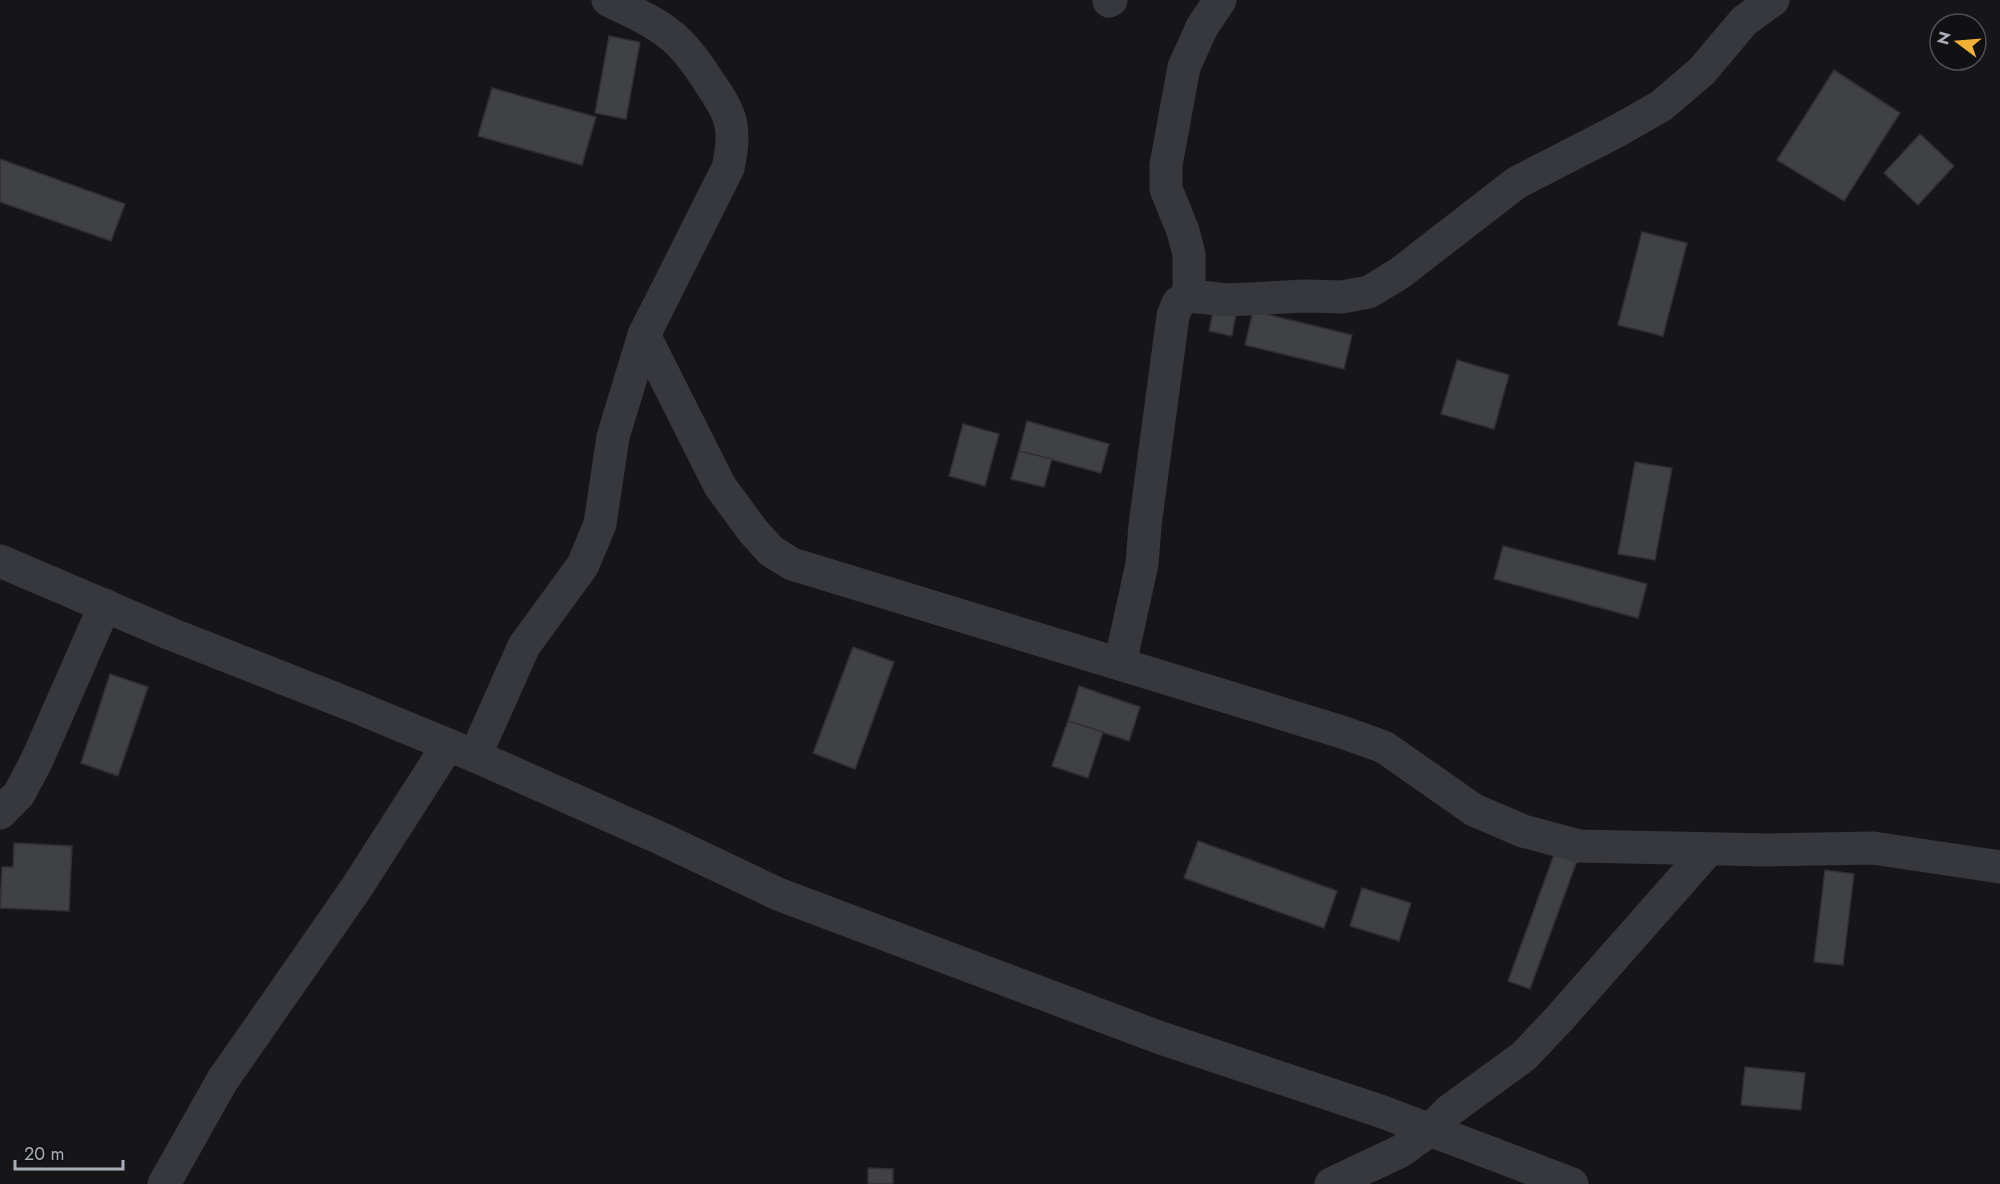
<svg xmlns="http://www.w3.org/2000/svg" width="2000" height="1184" font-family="Jost,sans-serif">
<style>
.building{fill:#404145;stroke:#303034;stroke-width:1.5}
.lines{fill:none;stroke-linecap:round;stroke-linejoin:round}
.minor{stroke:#37383d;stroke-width:33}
</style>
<rect width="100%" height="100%" fill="#161618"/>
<g class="building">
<polygon points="609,36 640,42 626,119 595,113"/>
<polygon points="1834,70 1900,113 1844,201 1777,160"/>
<polygon points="492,88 596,117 582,165 478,136"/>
<polygon points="1920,134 1954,166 1918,205 1884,173"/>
<polygon points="0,159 125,204 111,241 0,202"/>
<polygon points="1642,232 1687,243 1663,336 1618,325"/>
<polygon points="1215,303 1237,308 1232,336 1209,331"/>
<polygon points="1253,311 1352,335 1344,369 1245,345"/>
<polygon points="1457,360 1509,375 1494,429 1441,414"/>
<polygon points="1027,421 1109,444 1101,473 1019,451"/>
<polygon points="963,424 999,434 985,486 949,476"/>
<polygon points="1019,451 1052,459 1044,487 1011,479"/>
<polygon points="1635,462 1672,468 1655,560 1618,554"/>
<polygon points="1503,546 1647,584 1638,618 1494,579"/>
<polygon points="853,647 894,662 855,769 813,753"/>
<polygon points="110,674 148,687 118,776 81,763"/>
<polygon points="1079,686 1140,707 1129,741 1068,721"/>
<polygon points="1068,721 1103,732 1088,778 1052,766"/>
<polygon points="1198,841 1337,891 1324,928 1184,878"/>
<polygon points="14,843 72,846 69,911 0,908 2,867 13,867"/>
<polygon points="1555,852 1577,861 1530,989 1508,981"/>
<polygon points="1825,870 1854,874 1843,965 1814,962"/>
<polygon points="1362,888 1411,903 1399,941 1350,926"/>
<polygon points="1745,1067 1805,1073 1801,1110 1741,1105"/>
<polygon points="868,1168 893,1169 893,1184 868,1184"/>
</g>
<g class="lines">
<g class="minor">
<polyline points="1109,1 1111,0"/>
<polyline points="1189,296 1189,254 1183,231 1166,189 1166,165 1184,67 1202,27 1220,0"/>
<polyline points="644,335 720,486 753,531 771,551 792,564 1342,732 1384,747 1474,810 1523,831 1579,846 1768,850 1873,848 2000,867"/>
<polyline points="0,561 171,634 354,706 475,756 662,839 778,894 1158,1037 1380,1111 1572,1184"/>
<polyline points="1120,664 1142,564 1145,525 1173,316 1178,303 1189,296 1228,300 1305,296 1342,297 1369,292 1400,273 1516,183 1619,130 1661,106 1702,71 1744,21 1773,0"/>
<path d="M 475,756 L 524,646 L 583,565 L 600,524 L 613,437 L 644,335 L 728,168 C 737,128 732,115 709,82 C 702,71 694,59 685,49 C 666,26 634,13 608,0"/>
<polyline points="0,813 19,794 37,760 105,605"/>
<polyline points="164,1184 222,1081 357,887 448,745"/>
<polyline points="1331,1184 1401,1151 1430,1130 1450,1110 1524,1056 1559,1019 1709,849"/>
</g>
</g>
<g transform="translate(1958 42) rotate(286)"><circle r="28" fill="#111113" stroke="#4d4f55" stroke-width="1.5"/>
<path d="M0-4.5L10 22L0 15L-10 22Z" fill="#f2b134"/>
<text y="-9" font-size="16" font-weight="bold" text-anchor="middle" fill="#a8adb8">N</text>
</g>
<path d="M15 1160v9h108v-9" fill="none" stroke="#a8adb8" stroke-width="3"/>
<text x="24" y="1160" font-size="18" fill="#a8adb8" stroke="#111113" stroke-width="4.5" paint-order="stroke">20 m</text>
</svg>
